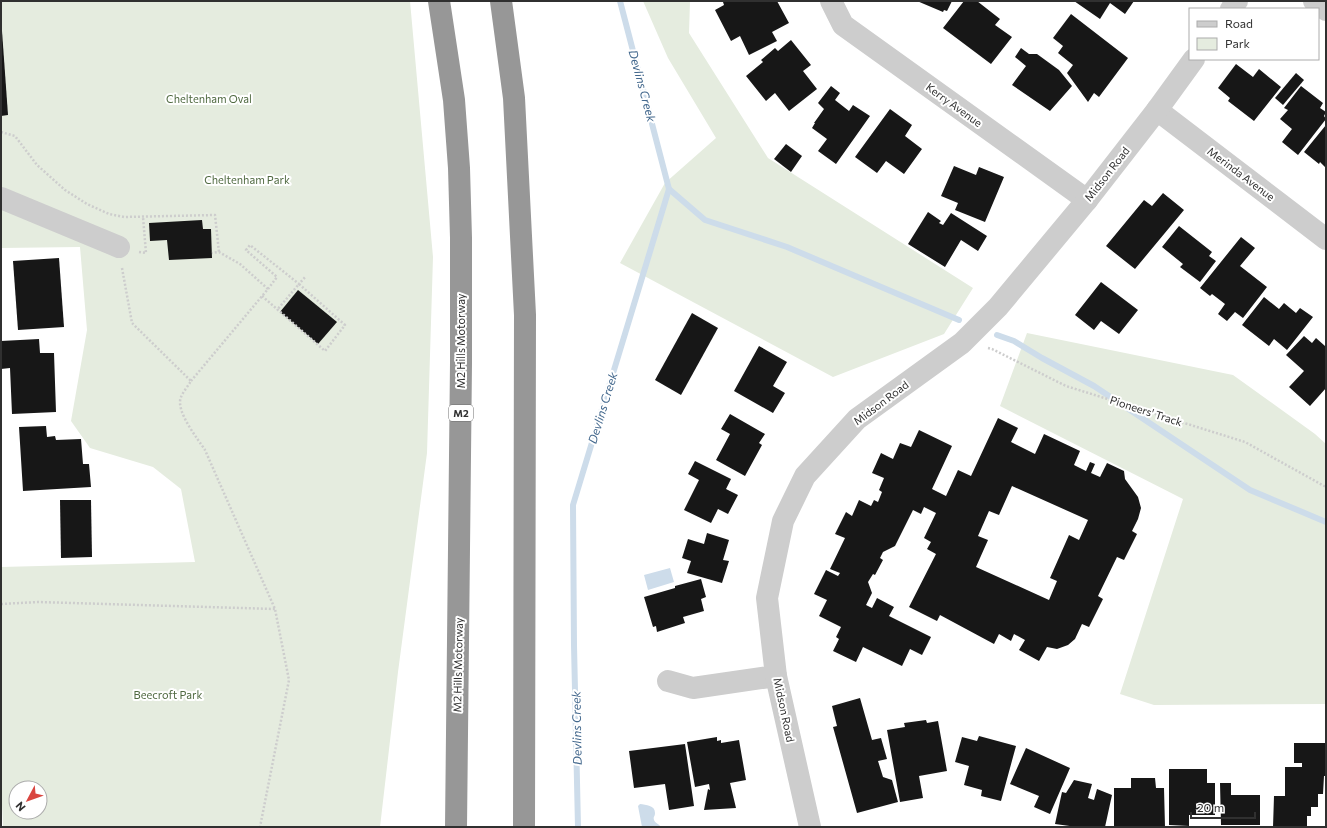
<svg xmlns="http://www.w3.org/2000/svg" width="1327" height="828" font-family="Commissioner,sans-serif">
<style>
.green{fill:#e5ecdf;fill-rule:evenodd}
.water{fill:#cddcea}
.lines{fill:none;stroke-linecap:round;stroke-linejoin:round}
.stream{stroke:#cddcea;stroke-width:6}
.building{fill:#171717;fill-rule:evenodd}
.path{stroke:#cdcdcd;stroke-width:2.5;stroke-dasharray:2 2;stroke-linecap:butt}
.minor{stroke:#cdcdcd;stroke-width:22}
.highway{stroke:#979797;stroke-width:22}
.labels{text-anchor:middle;stroke-width:4;stroke-linejoin:round;paint-order:stroke}
.shield{fill:#fff;stroke:#6e6e6e;stroke-width:1}
.shield-label{font-size:10px;font-weight:bold;fill:#303030}
.park-label{font-size:11px;fill:#4f6940;stroke:#fff}
.street-label{font-size:11px;fill:#303030;stroke:#fff}
.water-label{font-size:12px;font-style:italic;fill:#43688d;stroke:#fff}
</style>
<rect width="100%" height="100%" fill="#fff"/>
<g class="green">
<path d="M 1,1 L 410,1 L 433,257 L 427,453 L 398,672 L 380,827 L 3,827 L 1,782 L 1,567 L 195,562 L 181,489 L 153,467 L 90,448 L 71,421 L 87,330 L 80,247 L 1,248 ZM 16,788 L 40,788 L 40,812 L 16,812 Z"/>
<polygon points="643,1 690,1 689,33 768,158 973,288 944,334 833,377 620,263 665,183 716,138 668,58"/>
<polygon points="1027,333 1233,375 1315,434 1326,444 1326,704 1154,705 1120,694 1183,499 1000,406"/>
</g>
<g class="water">
<polygon points="670,568 674,582 648,590 644,575"/>
<path d="M 640,804 C 646,805 655,805 655,813 C 655,817 653,816 654,820 C 655,823 659,824 661,827 L 642,827 L 638,806 Z"/>
</g>
<g class="lines">
<g class="stream">
<polyline points="669,189 705,220 787,247 959,320"/>
<polyline points="997,335 1014,341 1042,358 1094,386 1250,490 1326,522"/>
<polyline points="578,827 574,645 573,505 669,189 620,1"/>
</g>
</g>
<g class="building">
<polygon points="725,1 777,1 789,23 772,32 777,41 749,55 740,36 731,41 715,10 724,5 723,2"/>
<polygon points="917,1 952,1 947,11 944,10 943,12"/>
<polygon points="964,1 977,1 1000,19 995,25 1012,37 991,64 943,28"/>
<polygon points="1074,1 1134,1 1125,14 1110,3 1100,19"/>
<polygon points="1071,14 1128,58 1099,97 1094,93 1088,102 1067,73 1073,65 1058,53 1063,46 1053,38"/>
<polygon points="1,31 2,31 8,115 1,116"/>
<polygon points="791,40 811,65 803,71 817,89 789,111 775,93 766,101 746,76 763,62 761,60 775,48 778,51"/>
<polygon points="1021,48 1029,54 1037,54 1059,70 1072,86 1050,111 1012,85 1026,66 1015,57"/>
<polygon points="1236,64 1253,77 1259,69 1281,87 1254,121 1228,101 1230,98 1218,88"/>
<polygon points="1296,73 1304,80 1283,105 1275,98"/>
<polygon points="831,86 840,93 835,100 849,111 853,105 870,116 836,164 818,151 827,139 812,128 815,123 814,123 824,109 818,103"/>
<polygon points="1301,86 1323,103 1320,108 1326,112 1324,116 1326,119 1298,155 1282,142 1292,129 1280,119 1288,110 1284,108"/>
<polygon points="890,109 912,125 905,136 922,149 904,174 886,161 877,173 855,157"/>
<polygon points="1326,125 1326,168 1320,162 1319,164 1304,152"/>
<polygon points="786,144 802,156 791,172 774,159"/>
<polygon points="954,166 976,175 979,167 1004,177 985,222 955,210 958,203 941,196"/>
<polygon points="1163,193 1184,210 1135,269 1106,246 1144,200 1152,206"/>
<polygon points="928,212 941,221 939,223 943,225 951,213 987,236 978,251 961,240 945,267 908,244"/>
<polygon points="202,220 203,229 211,229 212,258 169,260 167,240 150,241 149,223"/>
<polygon points="1179,226 1212,252 1209,256 1216,261 1200,282 1180,267 1183,264 1162,247"/>
<polygon points="1241,237 1255,248 1240,266 1267,287 1243,318 1235,312 1227,321 1218,314 1225,304 1212,294 1210,296 1200,288"/>
<polygon points="59,258 64,327 18,330 13,261"/>
<polygon points="1101,282 1138,310 1119,334 1101,321 1094,330 1075,315"/>
<polygon points="298,290 337,322 318,344 280,312"/>
<polygon points="1264,297 1279,309 1284,303 1296,313 1300,308 1313,317 1287,350 1274,339 1269,346 1242,325"/>
<polygon points="692,313 718,328 681,395 655,380"/>
<polygon points="1304,336 1312,343 1316,338 1325,346 1326,345 1326,388 1310,406 1289,387 1304,371 1286,355"/>
<polygon points="39,339 40,353 54,353 56,412 12,414 10,368 1,369 1,341"/>
<polygon points="759,346 787,362 773,386 785,393 773,413 734,391"/>
<polygon points="730,414 765,434 759,443 762,445 745,476 716,460 730,434 721,429"/>
<path d="M 998,418 L 1018,428 L 1011,442 L 1035,454 L 1044,434 L 1080,451 L 1074,465 L 1086,471 L 1090,462 L 1095,464 L 1091,473 L 1100,477 L 1107,463 L 1124,471 L 1125,479 L 1138,497 L 1141,508 L 1138,519 L 1132,531 L 1137,534 L 1124,560 L 1117,557 L 1098,596 L 1103,599 L 1089,627 L 1082,624 L 1075,639 L 1068,645 L 1057,649 L 1047,647 L 1039,661 L 1019,650 L 1025,640 L 1014,634 L 1011,641 L 999,634 L 994,644 L 940,615 L 937,621 L 909,607 L 936,554 L 927,549 L 931,542 L 924,538 L 936,513 L 924,507 L 921,514 L 913,510 L 895,546 L 883,552 L 880,558 L 883,560 L 875,575 L 873,574 L 868,582 L 872,593 L 866,605 L 872,608 L 877,598 L 894,607 L 889,616 L 931,637 L 922,655 L 910,649 L 902,666 L 863,647 L 856,662 L 833,651 L 839,639 L 836,637 L 841,627 L 819,616 L 827,600 L 814,594 L 826,570 L 838,576 L 840,573 L 830,569 L 845,538 L 835,534 L 846,512 L 852,516 L 859,500 L 871,506 L 874,500 L 878,502 L 882,492 L 879,490 L 884,478 L 872,473 L 881,453 L 893,459 L 900,443 L 911,447 L 919,430 L 952,446 L 932,489 L 946,496 L 958,470 L 971,476 ZM 1012,486 L 1088,520 L 1079,540 L 1069,535 L 1050,578 L 1057,581 L 1049,600 L 976,567 L 988,540 L 978,536 L 989,511 L 999,515 Z"/>
<polygon points="46,426 47,437 55,436 56,440 81,439 83,464 89,464 91,487 23,491 19,427"/>
<polygon points="695,461 731,479 726,489 738,495 728,514 718,509 711,523 684,510 699,480 688,474"/>
<polygon points="60,500 91,500 92,557 61,558"/>
<polygon points="707,533 729,540 723,560 729,561 722,583 687,573 691,561 682,558 688,539 704,544"/>
<polygon points="701,579 706,597 701,599 704,611 683,617 685,623 657,632 656,626 653,627 644,597 675,588 675,586"/>
<polygon points="860,698 872,740 881,738 887,759 878,761 883,777 892,780 898,802 857,813 833,727 837,726 832,706"/>
<polygon points="926,720 927,723 938,721 947,771 919,776 923,798 900,802 887,730 905,727 904,723"/>
<polygon points="979,736 1016,746 1001,801 981,796 982,790 964,785 969,766 955,762 962,737 977,741"/>
<polygon points="717,737 717,741 721,740 721,743 739,740 746,780 730,783 736,808 704,810 708,789 710,790 709,784 695,787 687,742"/>
<polygon points="1294,743 1326,743 1326,776 1324,776 1323,794 1318,794 1318,807 1311,807 1311,816 1307,816 1307,827 1273,827 1274,796 1285,796 1285,767 1302,767 1302,763 1294,763"/>
<polygon points="685,744 694,806 669,810 665,784 634,788 629,751"/>
<polygon points="1026,748 1070,768 1050,814 1034,807 1039,796 1010,784"/>
<polygon points="1169,769 1207,769 1207,783 1215,783 1215,815 1189,815 1189,826 1169,825"/>
<polygon points="1131,778 1155,778 1156,788 1164,788 1165,827 1114,827 1114,788 1131,788"/>
<polygon points="1074,780 1092,784 1088,798 1094,800 1097,789 1112,795 1105,827 1077,827 1055,824 1062,792 1066,793"/>
<polygon points="1220,783 1231,783 1231,795 1260,795 1260,825 1221,825"/>
</g>
<g class="lines">
<g class="path">
<polyline points="1,132 15,136 37,165 65,190 87,204 109,214 124,217 215,215 219,252"/>
<polyline points="139,252 146,253 143,217"/>
<path d="M 122,268 L 132,323 L 191,381 C 188,386 183,392 181,397 C 175,411 198,439 205,450 L 275,609 L 289,680 L 260,827"/>
<polyline points="268,289 277,277 246,250 250,245 299,284 306,276"/>
<polyline points="262,296 325,351 345,325 299,284 277,310"/>
<polyline points="988,348 992,349 1066,386 1245,442 1326,487"/>
<polyline points="191,381 268,289 240,264 219,252 212,253"/>
<polyline points="1,604 38,602 275,609"/>
</g>
<g class="minor">
<polyline points="831,1 843,25 1087,200"/>
<polyline points="1314,1 1326,10"/>
<polyline points="1231,9 1237,1"/>
<polyline points="1157,110 1326,239"/>
<polyline points="1,198 119,247"/>
<polyline points="668,681 693,688 776,676"/>
<polyline points="810,827 776,676 767,598 783,521 805,476 857,419 962,343 998,307 1087,200 1157,110 1194,59"/>
</g>
<g class="highway">
<polyline points="439,1 454,100 459,168 461,238 461,363 456,827"/>
<polyline points="501,1 514,98 525,315 524,827"/>
</g>
</g>
<g class="labels">
<rect class="shield" x="449" y="405" width="24" height="16" rx="3"/>
<g class="shield-label">
<text x="461" y="417">M2</text>
</g>
<g class="park-label">
<text x="209" y="103">Cheltenham Oval</text>
<text x="247" y="184">Cheltenham Park</text>
<text x="168" y="699">Beecroft Park</text>
</g>
<g class="street-label">
<text transform="translate(954 105) rotate(36)" y="4">Kerry Avenue</text>
<text transform="translate(1107 174) rotate(-52)" y="4">Midson Road</text>
<text transform="translate(1241 174) rotate(37)" y="4">Merinda Avenue</text>
<text transform="translate(461 341) rotate(-90)" y="4">M2 Hills Motorway</text>
<text transform="translate(881 403) rotate(-37)" y="4">Midson Road</text>
<text transform="translate(1146 411) rotate(18)" y="4">Pioneers' Track</text>
<text transform="translate(458 665) rotate(-89)" y="4">M2 Hills Motorway</text>
<text transform="translate(784 710) rotate(78)" y="4">Midson Road</text>
</g>
<g class="water-label">
<text transform="translate(642 86) rotate(75)" y="4">Devlins Creek</text>
<text transform="translate(603 408) rotate(-73)" y="4">Devlins Creek</text>
<text transform="translate(577 728) rotate(-91)" y="4">Devlins Creek</text>
</g>
</g>
<rect width="1327" height="828" fill="none" stroke="#303030" stroke-width="4"/>
<rect x="1189" y="8" width="130" height="52" fill="#ffffff" stroke="#acacac"/>
<rect x="1197" y="21" width="20" height="6" fill="#cdcdcd" stroke="#acacac"/>
<text x="1225" y="28" font-size="12" fill="#303030">Road</text>
<rect x="1197" y="38" width="20" height="12" fill="#e5ecdf" stroke="#acacac"/>
<text x="1225" y="48" font-size="12" fill="#303030">Park</text>
<g transform="translate(28 800) rotate(229)"><circle r="19" fill="#ffffff" stroke="#acacac"/>
<path d="M0-3L7 15L0 10L-7 15Z" fill="#d94640"/>
<text y="-6" font-size="11" font-weight="bold" text-anchor="middle" fill="#303030">N</text>
</g>
<path d="M1191 812v6h64v-6" fill="none" stroke="#303030" stroke-width="2"/>
<text x="1197" y="812" font-size="12" fill="#303030" stroke="#ffffff" stroke-width="3" paint-order="stroke">20 m</text>
</svg>
